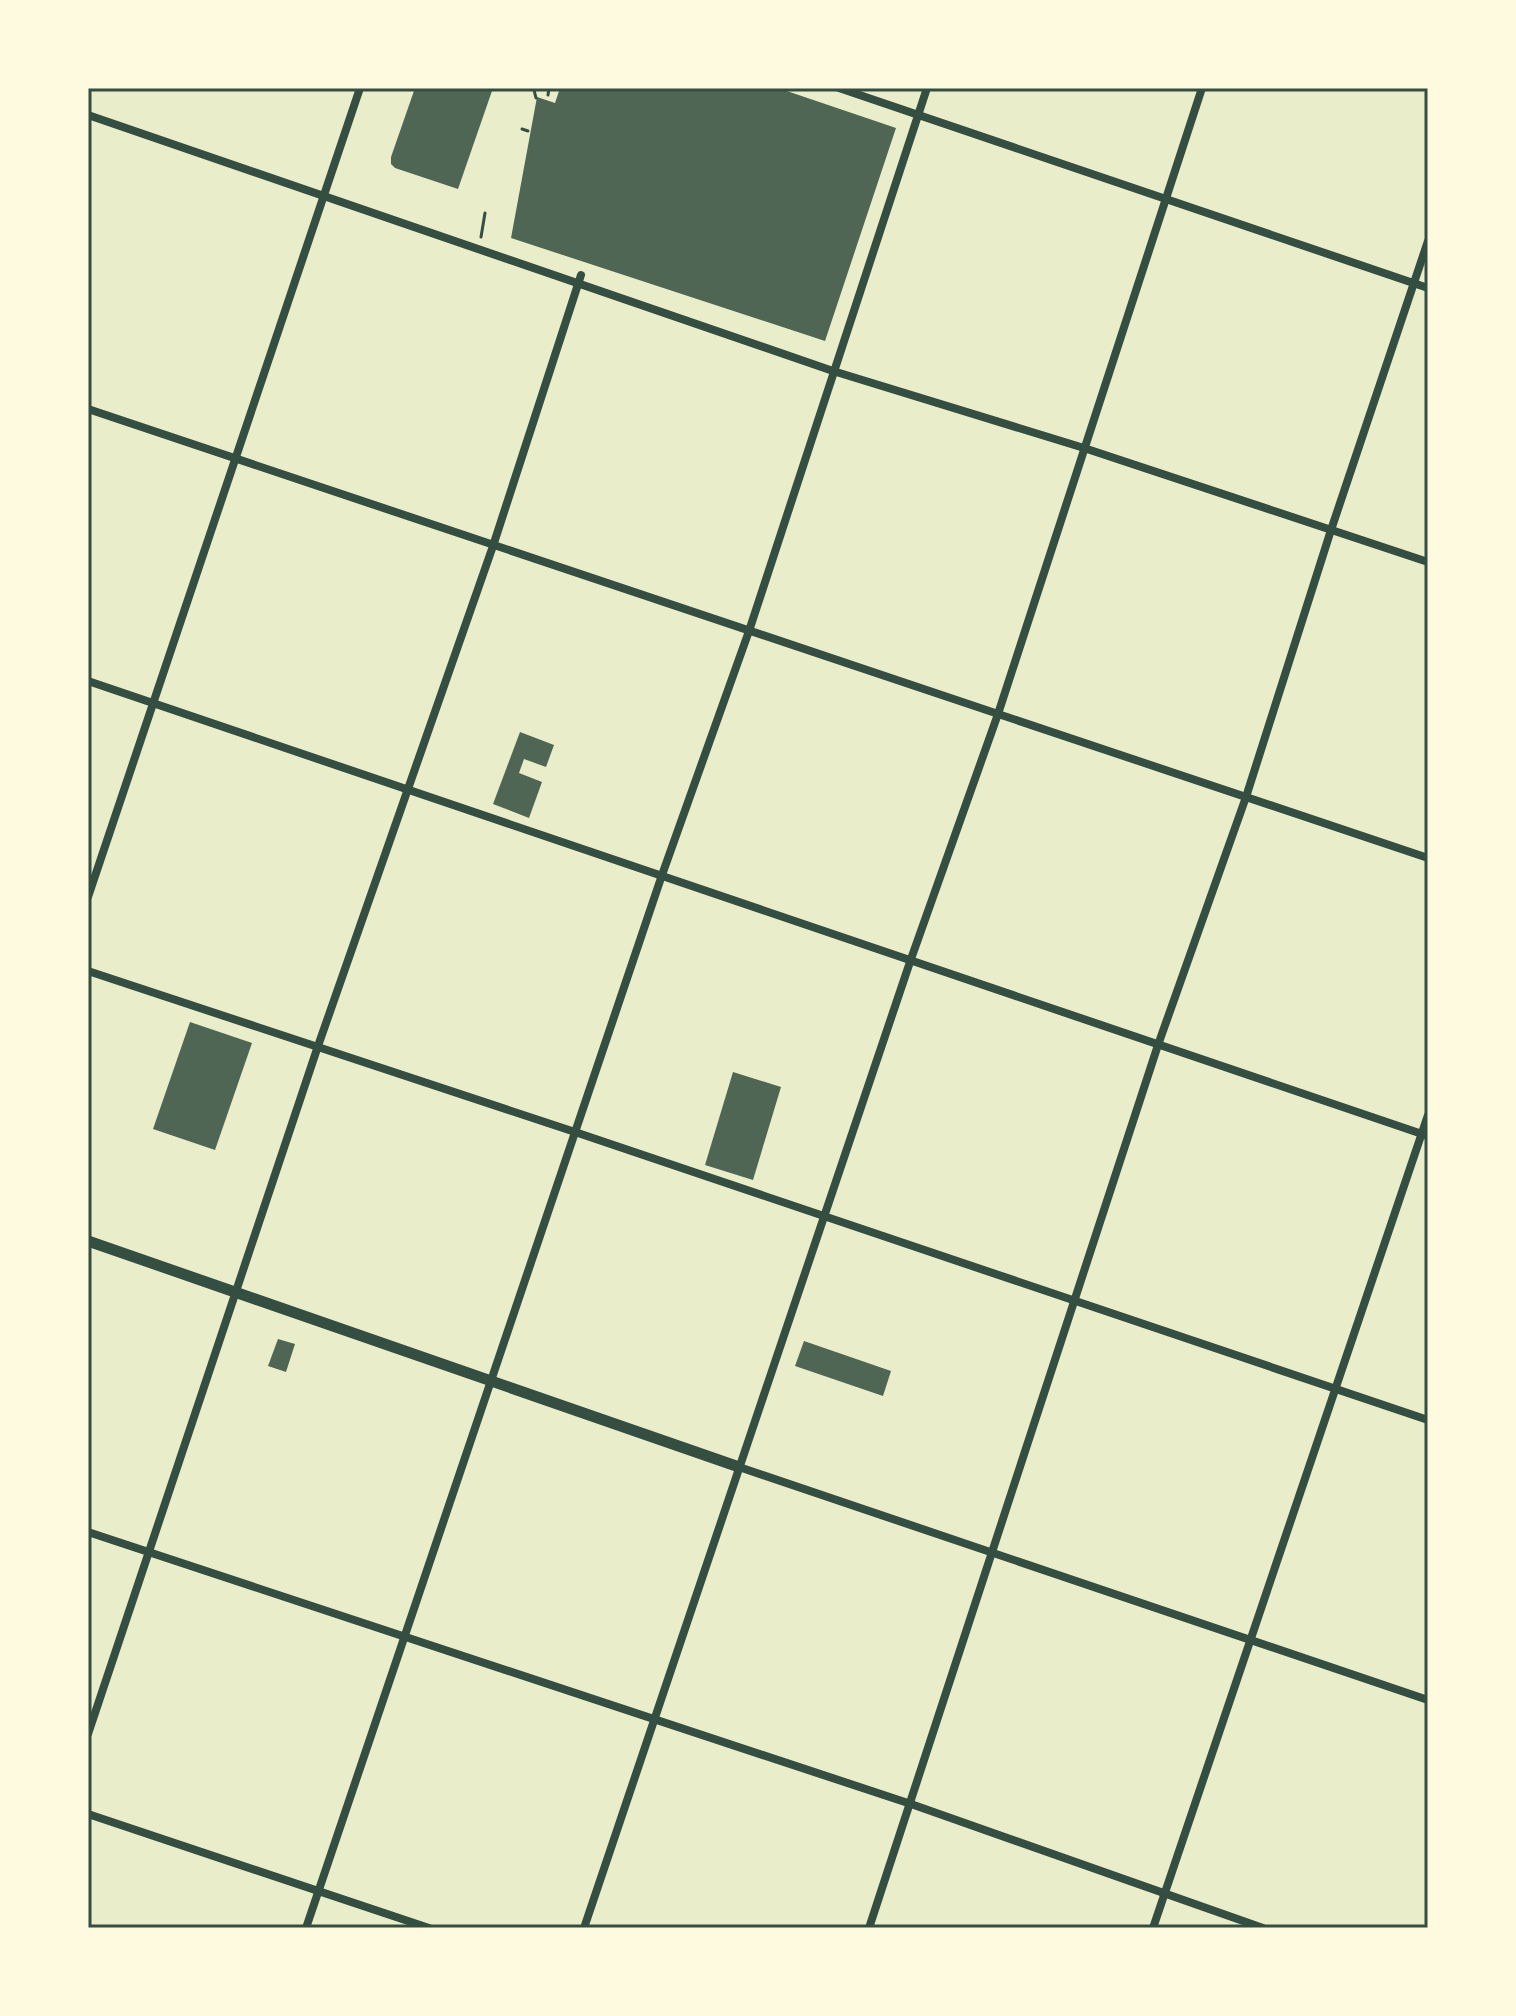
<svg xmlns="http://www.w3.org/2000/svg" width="1516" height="2016" font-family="'Asap Condensed',sans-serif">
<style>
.building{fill:#4f6655}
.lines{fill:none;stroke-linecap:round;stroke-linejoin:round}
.path{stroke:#344e41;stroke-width:3}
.minor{stroke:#344e41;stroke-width:8}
.tertiary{stroke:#344e41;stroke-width:11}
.neatline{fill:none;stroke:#344e41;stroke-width:3}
</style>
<rect width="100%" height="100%" fill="#e9edc9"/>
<g class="building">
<polygon points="415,88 493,88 458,189 395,168 391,164 391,157"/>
<polygon points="560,88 778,88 896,128 825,341 511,238 537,97 555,103"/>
<polygon points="520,732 554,745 546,767 524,759 519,773 542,782 529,818 493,804"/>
<polygon points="190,1022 252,1043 215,1150 153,1129"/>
<polygon points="733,1072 781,1087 753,1180 705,1165"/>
<polygon points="278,1339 295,1344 286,1372 268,1366"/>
<polygon points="804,1341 891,1371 883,1396 795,1366"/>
</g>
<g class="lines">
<g class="path">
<polyline points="534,90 536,98"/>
<polyline points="548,95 549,88"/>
<polyline points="522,129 528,131"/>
<polyline points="481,237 485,213"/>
</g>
<g class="minor">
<polyline points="839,88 1428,288"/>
<polyline points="88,115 833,371 1084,448 1428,562"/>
<polyline points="88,409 1428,858"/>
<polyline points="88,681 1428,1136"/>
<polyline points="88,897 360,88"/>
<polyline points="88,971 575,1132 1428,1420"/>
<polyline points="739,1467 1428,1700"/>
<polyline points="88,1532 911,1804 1263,1928"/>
<polyline points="88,1734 318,1046 493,546 581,275"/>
<polyline points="88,1814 429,1928"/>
<polyline points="306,1928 662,875 749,631 927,88"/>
<polyline points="584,1928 911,959 998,714 1202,88"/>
<polyline points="869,1928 1158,1045 1246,797 1331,530 1428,241"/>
<polyline points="1153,1928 1428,1115"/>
</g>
<polyline class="tertiary" points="88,1241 739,1467"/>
</g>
<rect width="1516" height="2016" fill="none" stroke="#fefae0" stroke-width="180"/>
<rect x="90" y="90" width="1336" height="1836" class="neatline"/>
</svg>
